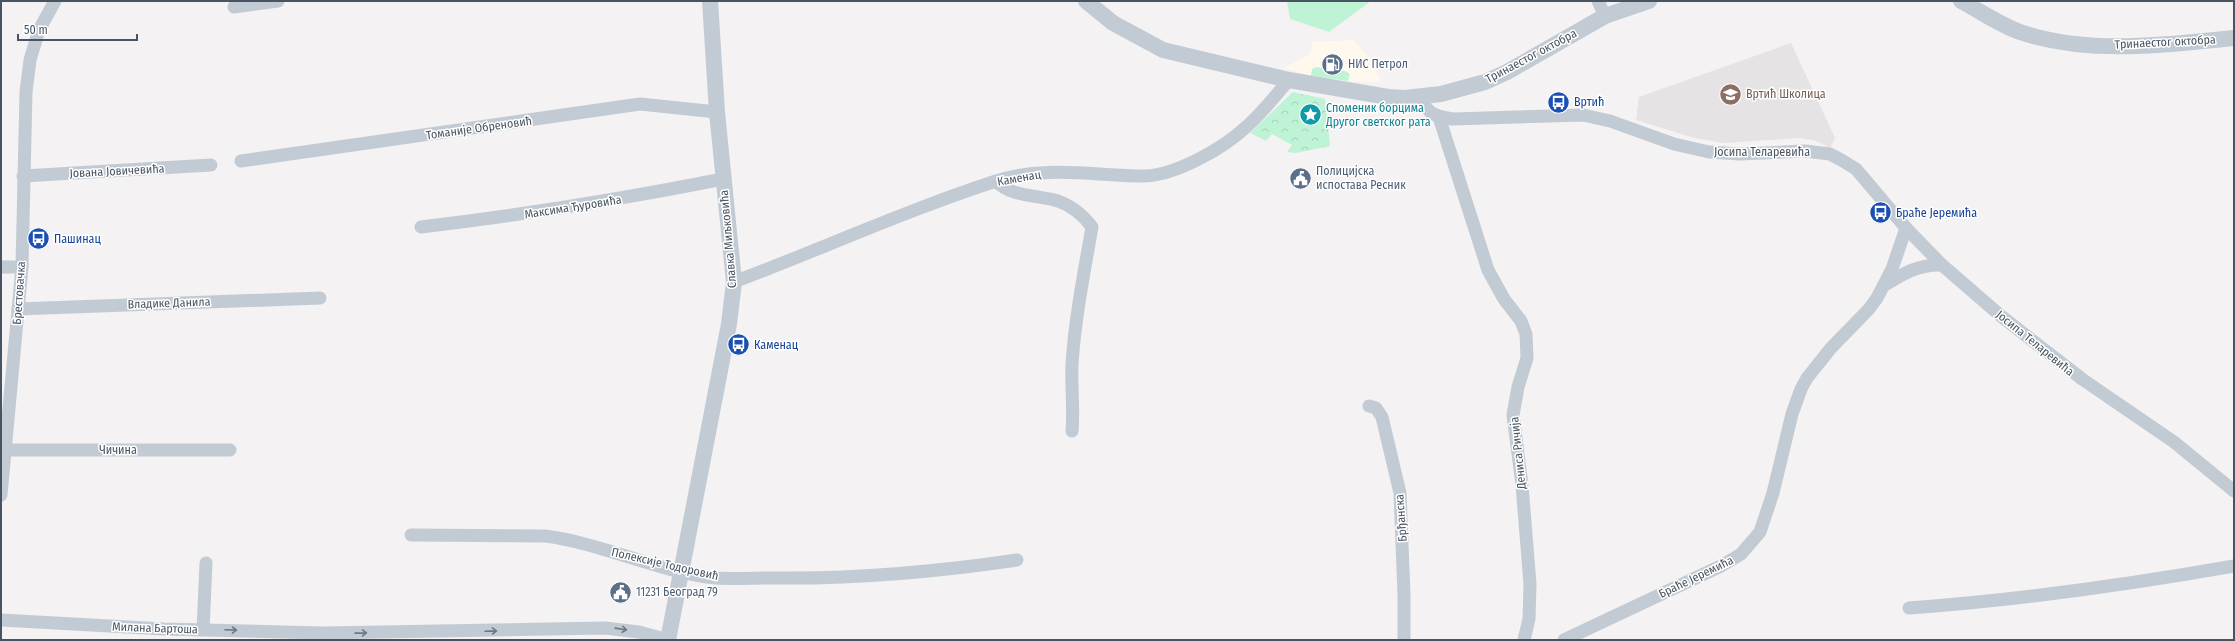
<svg xmlns="http://www.w3.org/2000/svg" width="2235" height="641" font-family="'Fira Sans Condensed',sans-serif">
<style>
.commercial{fill:#fef9ec}
.education{fill:#e5e3e4}
.grass{fill:#bef4d5}
.park{fill:url(#park-crowns)}
.lines{fill:none;stroke-linecap:round;stroke-linejoin:round}
.minor{stroke:#c2cbd4;stroke-width:13}
.tertiary{stroke:#c2cbd4;stroke-width:16}
.oneway{stroke:#6d7884}
.labels{text-anchor:middle;stroke-width:3;stroke-linejoin:round;paint-order:stroke}
.street-label{font-size:12px;fill:#485461;stroke:#fff}
.service-label{font-size:12px;fill:#4e5e75;stroke:#fff;text-anchor:start}
.education-label{font-size:12px;fill:#785e54;stroke:#fff;text-anchor:start}
.transit-label{font-size:12px;fill:#164399;stroke:#fff;text-anchor:start}
.culture-label{font-size:12px;fill:#0d838f;stroke:#fff;text-anchor:start}
</style>
<defs>
<pattern id="park-crowns" width="20" height="18" patternUnits="userSpaceOnUse"><rect width="20" height="18" fill="#bef4d5"/><path d="M2 6a3 3 0 1 1 6 0M12 15a3 3 0 1 1 6 0" fill="none" stroke="#a5d3b9"/></pattern>
</defs>
<rect width="100%" height="100%" fill="#f4f2f2"/>
<polygon class="commercial" points="1354,40 1369,59 1382,82 1348,81 1311,76 1284,68 1310,54 1313,42"/>
<polygon class="education" points="1791,43 1835,138 1830,148 1816,141 1801,138 1724,143 1694,138 1636,120 1639,97"/>
<g class="grass">
<polygon points="1287,1 1371,1 1329,32 1290,19"/>
<polygon points="1316,67 1345,71 1350,74 1348,81 1311,76 1312,69"/>
</g>
<polygon class="park" points="1293,92 1325,99 1330,146 1296,153 1287,152 1292,145 1272,134 1266,141 1250,133"/>
<g class="lines">
<g class="minor">
<polyline points="1598,1 1605,16"/>
<polyline points="234,7 278,1"/>
<path d="M 1422,98 C 1426,114 1437,117 1453,119 L 1583,115 L 1610,121 L 1674,144 L 1709,152 L 1740,154 L 1805,151 L 1830,154 L 1843,161 L 1856,169 L 1906,228 L 1942,265 L 2001,316 L 2082,379 L 2174,442 L 2234,491"/>
<polyline points="1439,117 1488,270 1504,299 1521,321 1526,334 1527,358 1518,387 1513,415 1522,485 1530,584 1529,619 1524,640"/>
<polyline points="241,161 640,104 717,112"/>
<polyline points="23,176 211,165"/>
<path d="M 996,181 C 1010,197 1039,195 1058,201 C 1072,206 1083,215 1092,227 C 1084,273 1075,318 1072,364 C 1071,386 1074,409 1072,431"/>
<path d="M 421,227 C 523,215 622,199 723,179"/>
<polyline points="1,267 22,267"/>
<path d="M 734,282 C 821,249 907,210 996,181 C 1045,165 1096,176 1145,176 C 1176,175 1224,148 1246,127 C 1262,113 1275,96 1289,80"/>
<path d="M 1885,285 C 1904,273 1919,264 1942,265"/>
<polyline points="18,309 320,298"/>
<polyline points="1369,406 1376,408 1382,417 1400,493 1404,595 1404,640"/>
<polyline points="5,450 230,450"/>
<polyline points="1,495 22,267 26,92 30,60 39,30 55,1"/>
<path d="M 411,535 L 545,536 C 602,543 658,572 715,578 C 734,579 754,578 773,578 C 854,579 936,572 1017,560"/>
<path d="M 1909,608 C 2019,600 2126,585 2234,566"/>
<polyline points="1,620 164,629 323,633 605,628 639,632 668,640"/>
<polyline points="203,630 206,563"/>
<polyline points="1564,640 1721,566 1741,554 1760,532 1773,493 1792,414 1801,389 1807,378 1831,348 1869,309 1877,298 1892,269 1906,228"/>
</g>
<g class="tertiary">
<polyline points="1086,1 1113,23 1163,50 1289,80 1388,97 1405,98 1441,94 1485,82 1507,72 1605,16 1649,1"/>
<path d="M 1961,1 C 1980,11 2000,25 2020,32 C 2088,55 2164,45 2234,38"/>
<polyline points="668,640 729,324 734,282 717,112 710,1"/>
</g>
</g>
<defs><path id="oneway-shaft" d="M-6 0H5M1.5-3L5.5 0L1.5 3" fill="none" stroke-width="1.6" stroke-linecap="round" stroke-linejoin="round"/></defs>
<g class="oneway">
<use href="#oneway-shaft" transform="translate(621 629) rotate(8)"/>
<use href="#oneway-shaft" transform="translate(231 630) rotate(2)"/>
<use href="#oneway-shaft" transform="translate(491 631) rotate(-2)"/>
<use href="#oneway-shaft" transform="translate(361 633) rotate(-1)"/>
</g>
<defs>
<symbol id="fuel-disc" viewBox="-11 -11 22 22"><circle r="9.5" fill="#5c6f8a" stroke="#fff"/><path d="M-5.5-6h7V0h2V4h1.3V-2.5L3-4.5l.8-.8L6-3V5H2.5V1h-1V6h-7ZM-4.2-4.7v3.2H.2V-4.7Z" fill="#fff"/></symbol>
<symbol id="school-disc" viewBox="-11 -11 22 22"><circle r="9.5" fill="#8d6e63" stroke="#fff"/><path d="M0-5L7-2L0 1L-7-2ZM-4 1L0 2.5L4 1V4Q0 6-4 4Z" fill="#fff"/></symbol>
<symbol id="bus-disc" viewBox="-11 -11 22 22"><circle r="9.5" fill="#1a4fb4" stroke="#fff"/><path d="M-5-6H5V4H4V6H2V4H-2V6H-4V4H-5ZM-3.5-4V0h7V-4ZM-3.5 1.2v1.5H-2V1.2ZM2 1.2v1.5H3.5V1.2Z" fill="#fff"/></symbol>
<symbol id="sight-disc" viewBox="-11 -11 22 22"><circle r="9.5" fill="#0f9aa8" stroke="#fff"/><path d="M0-6L1.8-2.2L6-1.7L2.9 1.2L3.7 5.4L0 3.3L-3.7 5.4L-2.9 1.2L-6-1.7L-1.8-2.2Z" fill="#fff"/></symbol>
<symbol id="civic-disc" viewBox="-11 -11 22 22"><circle r="9.5" fill="#5c6f8a" stroke="#fff"/><path d="M-.6-6.5H3V-4.5H.6V-3L4-1V1h2V6H-6V1h2V-1L-.6-3ZM-1.2 2.5V6h2.4V2.5Z" fill="#fff"/></symbol>
</defs>
<g fill-rule="evenodd">
<use href="#fuel-disc" x="1320" y="52" width="25" height="25"/>
<use href="#school-disc" x="1718" y="82" width="25" height="25"/>
<use href="#bus-disc" x="1546" y="90" width="25" height="25"/>
<use href="#sight-disc" x="1298" y="102" width="25" height="25"/>
<use href="#civic-disc" x="1288" y="166" width="25" height="25"/>
<use href="#bus-disc" x="1868" y="200" width="25" height="25"/>
<use href="#bus-disc" x="26" y="226" width="25" height="25"/>
<use href="#bus-disc" x="726" y="332" width="25" height="25"/>
<use href="#civic-disc" x="608" y="580" width="25" height="25"/>
</g>
<g class="labels">
<g class="street-label">
<text transform="translate(2165 42) rotate(-3)" y="4">Тринаестог октобра</text>
<text transform="translate(1531 56) rotate(-28)" y="4">Тринаестог октобра</text>
<text transform="translate(479 128) rotate(-8)" y="4">Томаније Обреновић</text>
<text x="1762" y="156">Јосипа Теларевића</text>
<text transform="translate(117 171) rotate(-3)" y="4">Јована Јовичевића</text>
<text transform="translate(1019 178) rotate(-10)" y="4">Каменац</text>
<text transform="translate(573 207) rotate(-9)" y="4">Максима Ђуровића</text>
<text transform="translate(728 239) rotate(-95)" y="4">Славка Миљковића</text>
<text transform="translate(19 293) rotate(-86)" y="4">Брестовачка</text>
<text transform="translate(169 303) rotate(-2)" y="4">Владике Данила</text>
<text transform="translate(2035 343) rotate(39)" y="4">Јосипа Теларевића</text>
<text x="118" y="454">Чичина</text>
<text transform="translate(1518 453) rotate(-96)" y="4">Дениса Ричија</text>
<text transform="translate(1401 518) rotate(-94)" y="4">Брђанска</text>
<text transform="translate(665 564) rotate(13)" y="4">Полексије Тодоровић</text>
<text transform="translate(1696 577) rotate(-26)" y="4">Браће Јеремића</text>
<text transform="translate(155 628) rotate(2)" y="4">Милана Бартоша</text>
</g>
<g class="service-label">
<text x="1348" y="68">НИС Петрол</text>
<text x="1316" y="175">Полицијска<tspan x="1316" dy="14">испостава Ресник</tspan></text>
<text x="636" y="596">11231 Београд 79</text>
</g>
<g class="education-label">
<text x="1746" y="98">Вртић Школица</text>
</g>
<g class="transit-label">
<text x="1574" y="106">Вртић</text>
<text x="1896" y="217">Браће Јеремића</text>
<text x="54" y="243">Пашинац</text>
<text x="754" y="349">Каменац</text>
</g>
<g class="culture-label">
<text x="1326" y="112">Споменик борцима<tspan x="1326" dy="14">Другог светског рата</tspan></text>
</g>
</g>
<rect width="2235" height="641" fill="none" stroke="#485461" stroke-width="4"/>
<path d="M18 34v6h119v-6" fill="none" stroke="#485461" stroke-width="2"/>
<text x="24" y="34" font-size="12" fill="#485461" stroke="#ffffff" stroke-width="3" paint-order="stroke">50 m</text>
</svg>
